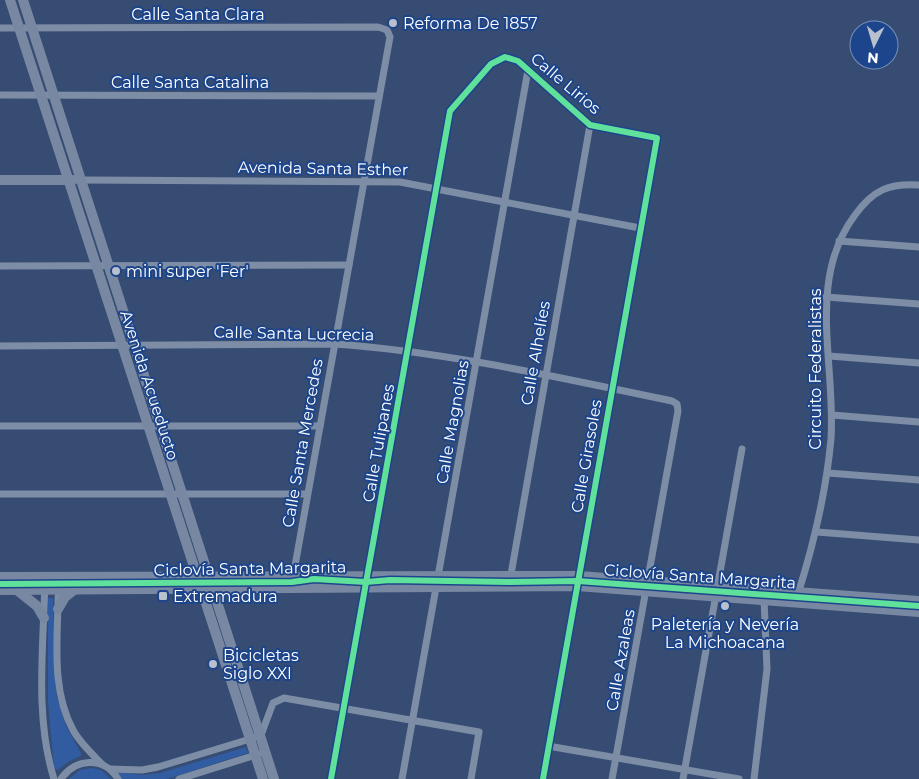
<svg xmlns="http://www.w3.org/2000/svg" width="919" height="779" font-family="Montserrat,sans-serif">
<style>
.green{fill:#315ca1}
.lines{fill:none;stroke-linecap:round;stroke-linejoin:round}
.street{stroke:#7d8da6;stroke-width:7}
.secondary{stroke:#7988a2;stroke-width:10}
.cycleway-casing{stroke:#1d458b;stroke-width:9}
.cycleway{stroke:#60e19b;stroke-width:6}
.poi-dot{fill:#b9c0ce;stroke:#1d458b;stroke-width:2}
.labels{text-anchor:middle;stroke-width:4;stroke-linejoin:round;paint-order:stroke}
.street-label{font-size:16px;fill:#fff;stroke:#1d458b}
.poi-label{font-size:16px;fill:#fff;stroke:#1d458b;text-anchor:start}
</style>
<rect width="100%" height="100%" fill="#364c72"/>
<g class="green">
<polygon points="48,598 53,598 56,693 66,726 82,755 68,762 58,770 54,768 48,701"/>
<polygon points="246,747 248,753 167,779 120,779 116,772 143,775 160,773"/>
<polygon points="91,768 101,770 111,779 69,779 80,770"/>
</g>
<g class="lines">
<g class="street">
<polyline points="0,28 378,27 387,30 390,37 291,588"/>
<polyline points="0,95 379,96"/>
<polyline points="82,180 400,182 640,228"/>
<polyline points="839,241 919,247"/>
<polyline points="0,266 349,265"/>
<polyline points="826,297 919,304"/>
<path d="M 0,346 L 335,344 C 448,352 561,378 672,401 L 677,404 L 678,411 L 612,779"/>
<polyline points="829,356 919,363"/>
<polyline points="832,415 919,422"/>
<polyline points="0,426 320,426"/>
<polyline points="828,473 919,480"/>
<polyline points="0,494 307,494"/>
<polyline points="817,532 919,540"/>
<path d="M 45,577 C 44,643 34,715 54,779"/>
<path d="M 58,577 C 60,627 48,684 73,730 C 80,743 92,754 103,765"/>
<polyline points="510,580 590,125"/>
<path d="M 798,594 C 814,543 826,493 831,439 C 836,364 806,280 855,215 C 873,190 889,183 919,185"/>
<polyline points="548,746 739,779"/>
<polyline points="110,769 142,770 158,767 250,739 261,735 273,703 284,698 479,732 471,779"/>
<path d="M 61,779 C 75,758 104,756 118,779"/>
<polyline points="179,779 259,754"/>
<polyline points="331,779 450,111 491,64 505,57 518,61 590,125 657,138 543,779"/>
<polyline points="402,779 528,70"/>
<polyline points="683,779 742,449"/>
<polyline points="754,779 767,669 764,599"/>
</g>
<g class="secondary">
<polyline points="10,0 263,779"/>
<polyline points="23,0 274,779"/>
<polyline points="0,180 73,180"/>
<polyline points="0,577 579,576 919,601"/>
<polyline points="0,590 577,586 919,612"/>
<polyline points="17,590 37,606 44,618"/>
<polyline points="58,609 65,597 74,590"/>
</g>
<defs>
<g id="cycleway">
<polyline points="0,584 292,582 314,579 366,582 390,580 509,582 578,581 919,606"/>
<polyline points="331,779 450,111 491,64 505,57 518,61 590,125 657,138 543,779"/>
</g>
</defs>
<use href="#cycleway" class="cycleway-casing"/>
<use href="#cycleway" class="cycleway"/>
</g>
<g class="poi-dot">
<circle cx="393" cy="23" r="5"/>
<circle cx="116" cy="271" r="5"/>
<rect x="158" y="591" width="10" height="10" rx="2.5"/>
<circle cx="725" cy="606" r="5"/>
<circle cx="213" cy="664" r="5"/>
</g>
<g class="labels">
<g class="street-label">
<text x="198" y="20">Calle Santa Clara</text>
<text x="190" y="88">Calle Santa Catalina</text>
<text transform="translate(566 83) rotate(40)" y="6">Calle Lirios</text>
<text transform="translate(323 168) rotate(1)" y="6">Avenida Santa Esther</text>
<text transform="translate(294 333) rotate(1)" y="6">Calle Santa Lucrecia</text>
<text transform="translate(535 353) rotate(-80)" y="6">Calle Alhelíes</text>
<text transform="translate(815 369) rotate(-90)" y="6">Circuito Federalistas</text>
<text transform="translate(150 385) rotate(72)" y="6">Avenida Acueducto</text>
<text transform="translate(452 422) rotate(-80)" y="6">Calle Magnolias</text>
<text transform="translate(302 443) rotate(-80)" y="6">Calle Santa Mercedes</text>
<text transform="translate(378 443) rotate(-80)" y="6">Calle Tulipanes</text>
<text transform="translate(586 456) rotate(-80)" y="6">Calle Girasoles</text>
<text transform="translate(250 568) rotate(-1)" y="6">Ciclovía Santa Margarita</text>
<text transform="translate(700 576) rotate(4)" y="6">Ciclovía Santa Margarita</text>
<text transform="translate(620 660) rotate(-80)" y="6">Calle Azaleas</text>
</g>
<g class="poi-label">
<text x="403" y="29">Reforma De 1857</text>
<text x="126" y="277">mini super 'Fer'</text>
<text x="173" y="602">Extremadura</text>
<text x="725" y="630" text-anchor="middle">Paletería y Nevería<tspan x="725" dy="18">La Michoacana</tspan></text>
<text x="223" y="661">Bicicletas<tspan x="223" dy="18">Siglo XXI</tspan></text>
</g>
</g>
<g transform="translate(874 45) rotate(185)"><circle r="24" fill="#1d458b" stroke="#778fb9"/>
<path d="M0-4L9 19L0 12L-9 19Z" fill="#b9c0ce"/>
<text y="-8" font-size="14" font-weight="bold" text-anchor="middle" fill="#ffffff">N</text>
</g>
</svg>
